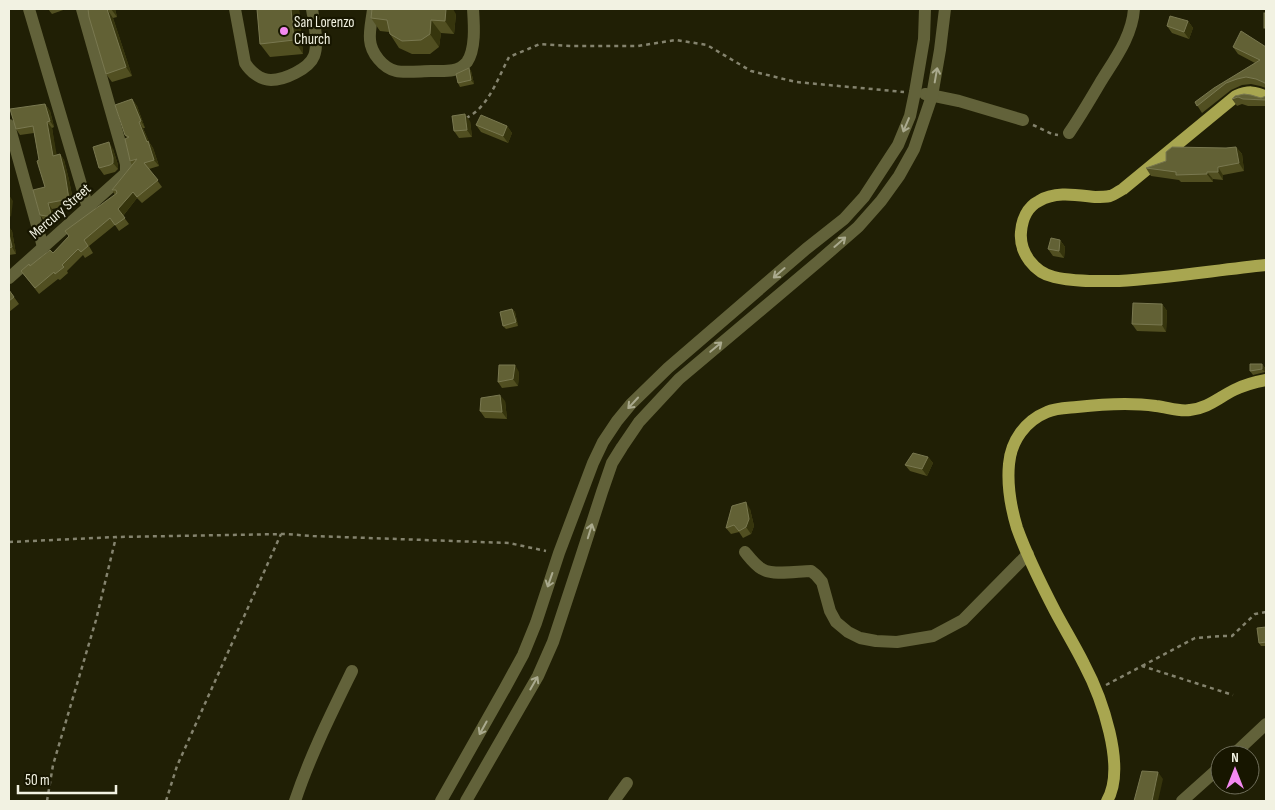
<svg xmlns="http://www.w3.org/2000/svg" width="1275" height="810" font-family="'Sofia Sans Condensed',sans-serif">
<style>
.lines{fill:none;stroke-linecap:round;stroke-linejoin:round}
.path{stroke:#84836e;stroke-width:2.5;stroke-dasharray:4 4;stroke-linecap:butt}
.minor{stroke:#62623a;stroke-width:12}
.major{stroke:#a8a650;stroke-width:12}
.wall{fill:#514f21}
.shaded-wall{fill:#36350d}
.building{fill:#626135;stroke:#797850}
.oneway{stroke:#aaaa8e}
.poi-dot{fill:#f489f1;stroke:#171600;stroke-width:2}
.labels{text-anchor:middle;stroke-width:4.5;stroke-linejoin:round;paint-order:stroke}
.poi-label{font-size:15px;fill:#f2f2e2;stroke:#171600;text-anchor:start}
.street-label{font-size:15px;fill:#f2f2e2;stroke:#171600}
</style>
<rect width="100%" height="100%" fill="#201f05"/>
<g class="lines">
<g class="path">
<path d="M 466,118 C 488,108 498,78 509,57 L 540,44 L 571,46 L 638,46 L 676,40 L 707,45 L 751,71 L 796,82 L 904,92"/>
<polyline points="1033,125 1052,134 1058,135"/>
<polyline points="9,542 116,537 285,534 313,536 509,543 546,551"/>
<polyline points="1142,666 1195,638 1223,636 1232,636 1255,614 1266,612"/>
<polyline points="1106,685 1142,666 1233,695"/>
<polyline points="47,801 53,765 96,620 116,537"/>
<polyline points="166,801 177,766 281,534"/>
</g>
<g class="minor">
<polyline points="29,9 88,208"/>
<path d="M 235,9 L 245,63 C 250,71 260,80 271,80 C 284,80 309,69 314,56 C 319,43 314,22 312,9"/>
<path d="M 373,9 C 372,19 369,30 370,40 C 371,53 383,68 396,71 C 404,73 422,71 431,71 C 444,71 458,73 467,62 C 476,49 474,24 473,9"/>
<polyline points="925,94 959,101 1023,120"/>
<polyline points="9,125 43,247"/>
<path d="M 1069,133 C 1080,117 1090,100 1100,83 C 1114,60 1132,37 1134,9"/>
<polyline points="9,278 126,173 126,164 82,9"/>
<path d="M 745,552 C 750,558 755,565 762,569 C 773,576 798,571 811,571 L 816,575 L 822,582 L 830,611 L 836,622 L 848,632 L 860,638 L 876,641 L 897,642 L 933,636 L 963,620 L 1028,554"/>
<polyline points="1233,755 1266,724"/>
<path d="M 295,801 C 310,756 331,714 352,671"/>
<polyline points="441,801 505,688 523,655 536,623 559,553 593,463 603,442 617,421 631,404 668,368 806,249 844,219 864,197 898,145 910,116 915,92 924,39 925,9"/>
<polyline points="466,801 538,676 553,642 581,557 602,492 612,463 622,447 639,422 679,379 819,261 858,227 881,201 899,176 914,149 932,96 940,50 945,9"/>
<polyline points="614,801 627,783"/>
<polyline points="1182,801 1220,767"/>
</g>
<g class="major">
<path d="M 1266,97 C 1255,91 1248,91 1236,96 L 1123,189 C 1119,191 1114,195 1110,196 C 1105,197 1099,197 1095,197 C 1076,195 1055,191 1039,201 C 1027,207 1022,220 1021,232 C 1019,253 1035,273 1054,277 C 1074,282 1099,281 1119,281 C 1168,278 1217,270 1266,265"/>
<path d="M 1107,801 C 1127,767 1101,696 1084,664 C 1075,646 1064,628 1055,611 C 1041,584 1027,556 1017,528 C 1011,508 1007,485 1009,464 C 1011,441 1025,421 1047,412 C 1056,408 1067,408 1077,407 C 1103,404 1129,402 1156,406 C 1167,407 1179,412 1190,410 C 1208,408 1218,398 1234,390 C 1244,385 1255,382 1266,380"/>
</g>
</g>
<g class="wall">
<polygon points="48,9 66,9 52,14"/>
<polygon points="88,9 115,9 117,17 113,18 132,76 112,82 106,74"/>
<polygon points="257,9 299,9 303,54 270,57 260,44"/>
<polygon points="456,14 454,34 441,33 439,47 430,54 412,54 399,48 390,34 389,32 380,31 371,18"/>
<polygon points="1188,21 1193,28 1189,39 1172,33 1167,26"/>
<polygon points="1233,47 1266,47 1266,88 1260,86 1251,84 1242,85 1231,90 1202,113 1195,102 1255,63 1238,54"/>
<polygon points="469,68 471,71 474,84 460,87 458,83"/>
<polygon points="1235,96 1261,98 1266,96 1266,106 1248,106 1242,104 1237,106 1232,99"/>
<polygon points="132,99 137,106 145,128 143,128 149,142 153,148 159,166 149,169 162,187 142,203 137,198 123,216 129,224 119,231 115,225 89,246 93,253 85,258 83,255 67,271 68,273 60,280 58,279 39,294 21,271 53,253 115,195 112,190 132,165 130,161 127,138 125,135"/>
<polygon points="45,104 50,111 54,127 52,128 56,155 60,154 64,160 69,180 74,205 52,209 56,223 44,221 40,215 45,187 39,160 34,133 20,135 16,129"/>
<polygon points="470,121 472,137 459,138 454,131"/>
<polygon points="476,125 507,126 512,133 508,143 481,132"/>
<polygon points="1236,147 1242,154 1244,171 1223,175 1223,180 1213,179 1213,182 1181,182 1179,180 1151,176 1146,168 1226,148"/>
<polygon points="113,149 118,165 118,169 115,172 104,175 99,168"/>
<polygon points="9,227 12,231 16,254 9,255"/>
<polygon points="1060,240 1065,247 1064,258 1053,256 1048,249"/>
<polygon points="9,290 19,304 9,312"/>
<polygon points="1162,304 1167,311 1166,332 1137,331 1132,324"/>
<polygon points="512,309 515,312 518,326 506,329 503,326"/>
<polygon points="1262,364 1265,368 1265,372 1253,375 1250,371"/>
<polygon points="519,372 518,386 502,388 498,382"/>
<polygon points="505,401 507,419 485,418 480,411"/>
<polygon points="928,457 933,463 927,476 910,471 905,465"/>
<polygon points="750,509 754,526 751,534 743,538 739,532 731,534 726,528"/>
<polygon points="1266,627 1266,646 1261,646 1259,643"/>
</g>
<g class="shaded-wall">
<polygon points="107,9 113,18 132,76 126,67"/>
<polygon points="111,9 115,9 117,17"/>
<polygon points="291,9 299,9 303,54 294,40"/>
<polygon points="446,9 453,9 456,14 454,34 445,21"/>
<polygon points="431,20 441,33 439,47 430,34"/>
<polygon points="1188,21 1193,28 1189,39 1184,32"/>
<polygon points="469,68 471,71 474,84 471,80"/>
<polygon points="132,99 137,106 145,128 141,121"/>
<polygon points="45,104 50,111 54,127 50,121"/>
<polygon points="465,114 470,121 472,137 467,130"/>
<polygon points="47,122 52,128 58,162 53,156"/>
<polygon points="139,122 143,128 149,142 153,148 159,166 154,160"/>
<polygon points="507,126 512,133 508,143 503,136"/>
<polygon points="109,142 113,149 118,165 118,169 113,163"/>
<polygon points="1236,147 1242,154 1244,171 1239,163"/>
<polygon points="60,154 64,160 69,180 74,205 69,199"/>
<polygon points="1218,167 1223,175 1223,180 1218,172"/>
<polygon points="1207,172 1213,179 1213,182 1207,174"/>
<polygon points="133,192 137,198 123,216 118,209"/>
<polygon points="9,195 13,201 11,217 9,214"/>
<polygon points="48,203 52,209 56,223 52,217"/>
<polygon points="9,227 12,231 16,254 12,247 9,234"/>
<polygon points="1060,240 1065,247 1064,258 1059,251"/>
<polygon points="1162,304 1167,311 1166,332 1162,325"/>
<polygon points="512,309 515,312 518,326 516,322"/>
<polygon points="1262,364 1265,368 1265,372 1262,369"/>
<polygon points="515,365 519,372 518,386 513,379"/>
<polygon points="500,395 505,401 507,419 502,412"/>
<polygon points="928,457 933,463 927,476 922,469"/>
<polygon points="746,502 750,509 754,526 751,534 746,527"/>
<polygon points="1158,772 1163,779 1158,801 1152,801"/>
</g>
<g class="building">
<polygon points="88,9 109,9 107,9 126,67 106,74 89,17"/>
<polygon points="257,9 291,9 294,40 260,44"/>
<polygon points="372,9 446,9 445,21 431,20 430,34 421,40 402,41 390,34 387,20 371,18"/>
<rect x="1264" y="13" width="2" height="15"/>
<polygon points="1170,16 1188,21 1184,32 1167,26"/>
<polygon points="1241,31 1266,47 1266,85 1265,83 1256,79 1246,77 1237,79 1226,83 1197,106 1195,102 1214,88 1260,60 1233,47"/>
<polygon points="469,68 471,80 458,83 456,74"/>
<polygon points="1244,94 1251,95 1261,98 1266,96 1266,100 1243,99 1238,97 1232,99 1235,96"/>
<polygon points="132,99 141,121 139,122 147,142 148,141 154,160 144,163 158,180 137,197 133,192 118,209 125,218 115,225 110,218 84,240 88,246 81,252 78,249 62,265 64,267 55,274 54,272 35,288 21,271 29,264 30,266 50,250 53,253 69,236 65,231 117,193 116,190 112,190 137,159 130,161 129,156 125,139 129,137 125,135 115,105"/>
<polygon points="45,104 50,121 47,122 53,156 60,154 65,174 69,199 48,203 52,217 40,215 33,190 45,187 37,161 39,160 33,126 16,129 10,109"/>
<polygon points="465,114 467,130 454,131 452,116"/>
<polygon points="481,115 507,126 503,136 476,125"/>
<polygon points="109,142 113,158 113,163 110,165 99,168 93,147"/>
<polygon points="1172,147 1226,148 1236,147 1239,163 1218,167 1218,172 1207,172 1207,174 1176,175 1176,172 1146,168 1166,161 1166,152"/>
<polygon points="9,234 12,247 9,248"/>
<polygon points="1051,238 1060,240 1059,251 1048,249"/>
<polygon points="9,290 14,297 9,301"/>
<polygon points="1133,303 1162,304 1162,325 1132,324"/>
<polygon points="512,309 516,322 503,326 500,312"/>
<polygon points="1250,364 1262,364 1262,369 1250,371"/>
<polygon points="499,365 515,365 513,379 498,382"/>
<polygon points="500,395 502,412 480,411 481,398"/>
<polygon points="913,453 928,457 922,469 905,465"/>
<polygon points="746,502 749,519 746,527 739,531 734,525 726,528 732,506"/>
<polygon points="1266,627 1266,642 1259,643 1257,628"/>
<polygon points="1142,771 1158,772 1152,801 1134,801"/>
</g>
<defs><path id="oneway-shaft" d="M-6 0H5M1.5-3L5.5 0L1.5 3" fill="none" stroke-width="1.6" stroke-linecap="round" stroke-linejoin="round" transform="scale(1.25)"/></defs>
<g class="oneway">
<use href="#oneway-shaft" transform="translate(936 75) rotate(-80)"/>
<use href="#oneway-shaft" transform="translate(906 125) rotate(113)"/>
<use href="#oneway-shaft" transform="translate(840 242) rotate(-41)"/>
<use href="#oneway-shaft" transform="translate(779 273) rotate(139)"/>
<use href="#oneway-shaft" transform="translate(716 347) rotate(-40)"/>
<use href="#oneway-shaft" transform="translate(633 403) rotate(133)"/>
<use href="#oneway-shaft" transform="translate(590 531) rotate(-73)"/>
<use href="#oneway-shaft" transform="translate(550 580) rotate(109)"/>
<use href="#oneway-shaft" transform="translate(534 683) rotate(-60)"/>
<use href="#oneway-shaft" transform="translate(483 728) rotate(119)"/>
</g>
<circle class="poi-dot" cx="284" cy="31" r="5"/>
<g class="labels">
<g class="poi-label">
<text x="294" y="27">San Lorenzo<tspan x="294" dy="17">Church</tspan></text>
</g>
<g class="street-label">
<text transform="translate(60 211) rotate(-41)" y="5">Mercury Street</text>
</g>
</g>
<rect width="1275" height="810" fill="none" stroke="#f2f2e2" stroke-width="20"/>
<g transform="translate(1235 770)"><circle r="24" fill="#171600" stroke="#6f6e5a"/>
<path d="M0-4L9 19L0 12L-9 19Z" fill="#f489f1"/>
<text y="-8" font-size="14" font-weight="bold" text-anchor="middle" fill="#f2f2e2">N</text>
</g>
<path d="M18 785v8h98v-8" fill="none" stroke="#f2f2e2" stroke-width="2.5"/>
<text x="25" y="785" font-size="15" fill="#f2f2e2" stroke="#171600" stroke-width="4" paint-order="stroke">50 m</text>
</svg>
